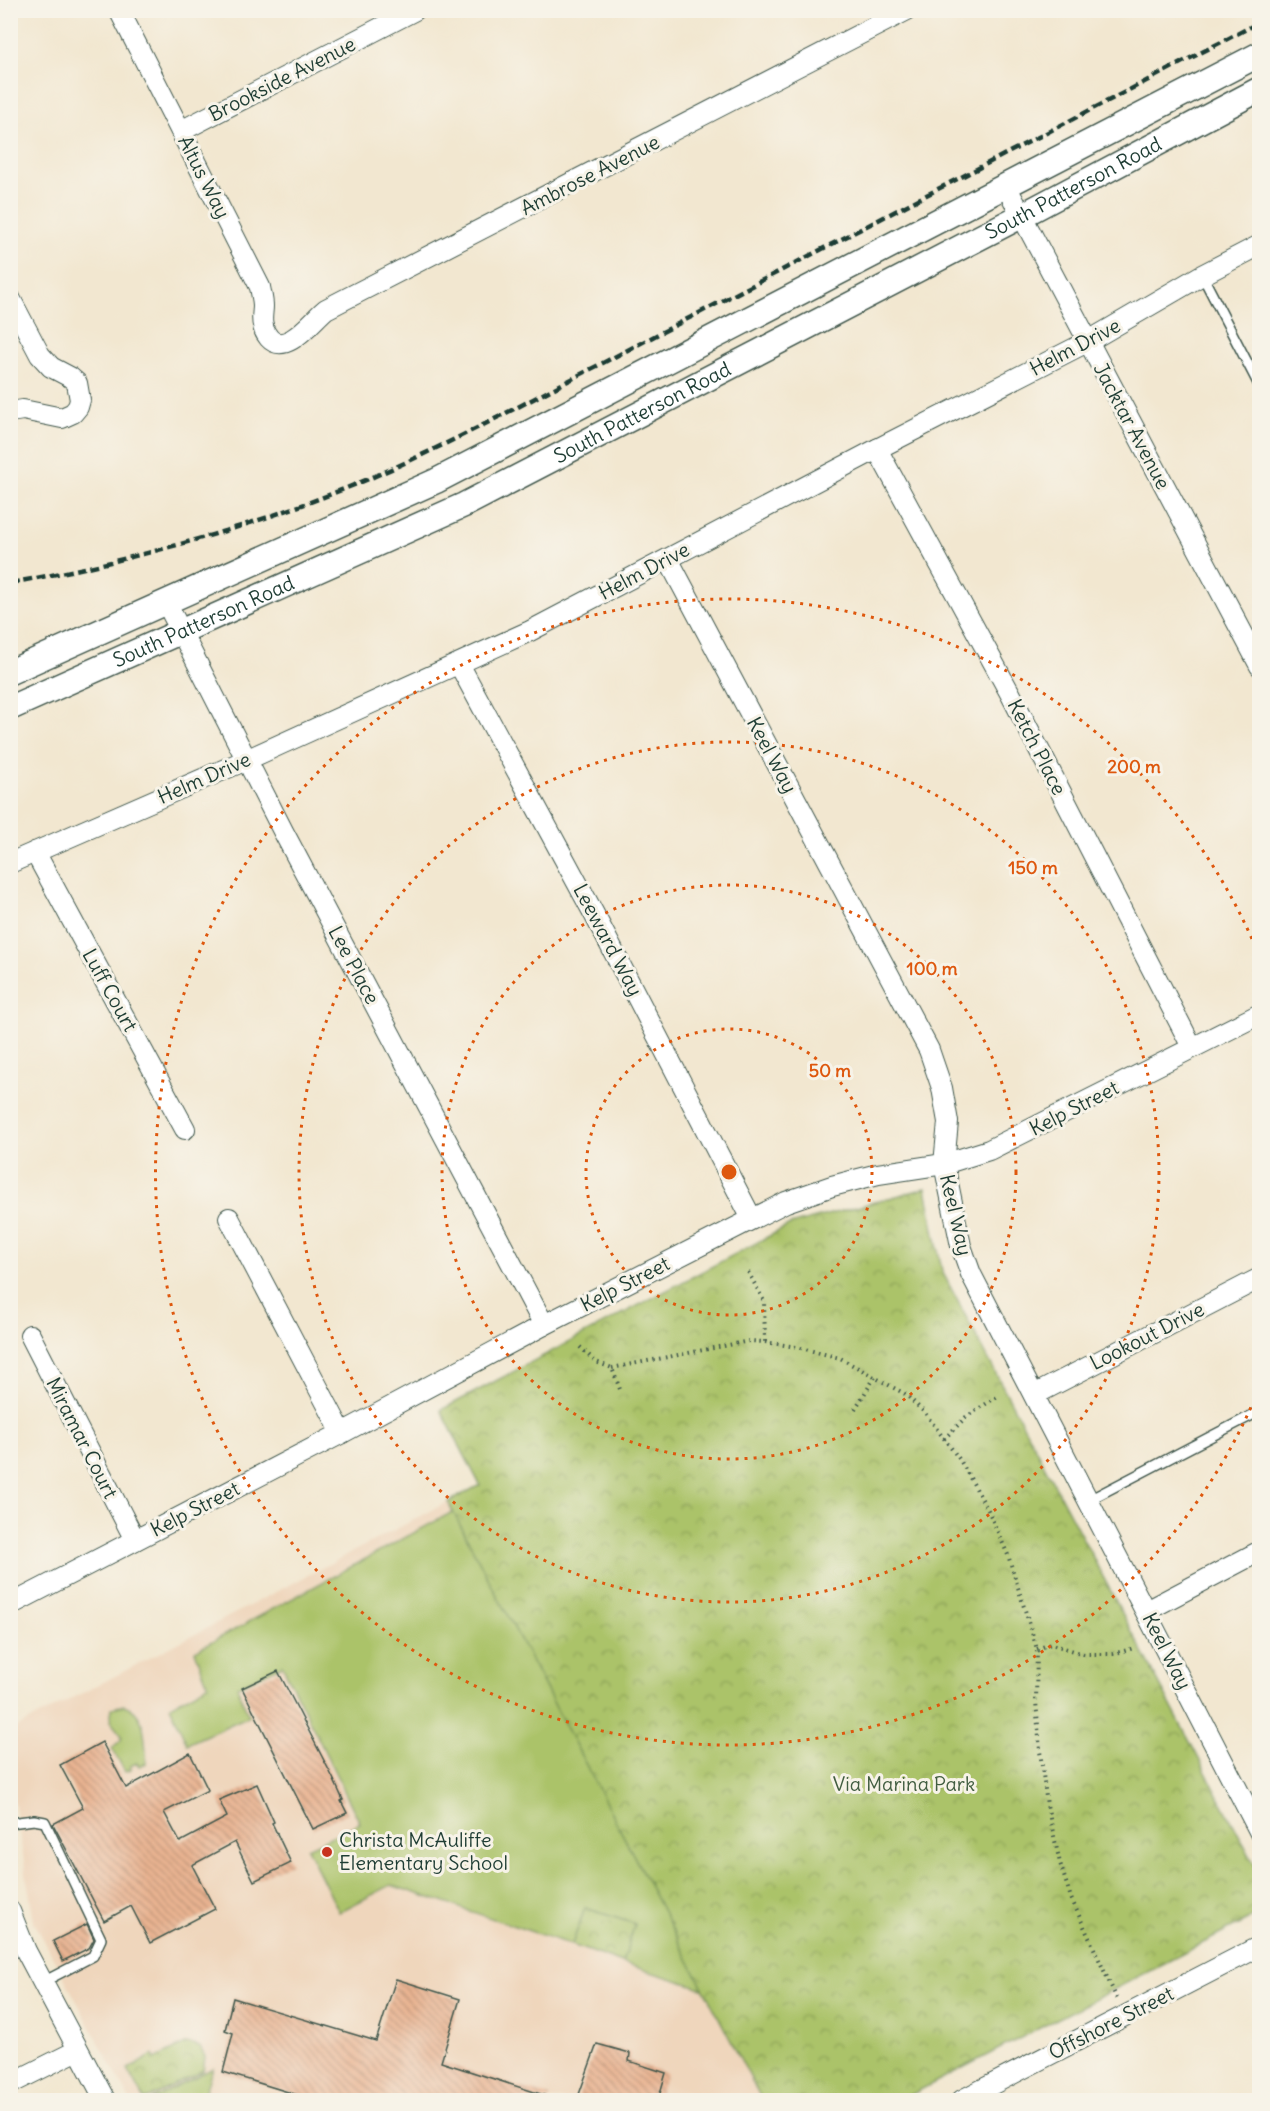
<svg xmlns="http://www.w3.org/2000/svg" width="1270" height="2111" font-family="Delius,sans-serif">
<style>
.built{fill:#efd6bc}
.grass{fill:#abc369;stroke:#65804e;stroke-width:1.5}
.park{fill:url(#park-crowns);stroke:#65804e;stroke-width:1.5}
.building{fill:url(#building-back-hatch)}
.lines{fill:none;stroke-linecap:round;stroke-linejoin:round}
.service-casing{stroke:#3f564b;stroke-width:12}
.minor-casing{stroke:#3f564b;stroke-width:22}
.tertiary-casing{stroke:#3f564b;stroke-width:27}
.path{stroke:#3f564b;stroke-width:4;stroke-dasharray:1.5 4.5;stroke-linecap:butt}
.service{stroke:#fff;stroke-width:9}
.minor{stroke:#fff;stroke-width:20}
.tertiary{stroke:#fff;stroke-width:24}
.rail{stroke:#1f3d34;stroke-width:4.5;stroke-dasharray:9 4.5;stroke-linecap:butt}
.ring{fill:none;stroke:#de580e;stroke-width:3;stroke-dasharray:3 6}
.poi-dot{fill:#c8321e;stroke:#f7f3e8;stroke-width:2}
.labels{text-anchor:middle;stroke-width:6;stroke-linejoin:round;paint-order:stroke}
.street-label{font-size:20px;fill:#1f3d34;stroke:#f7f3e8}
.park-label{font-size:20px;fill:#425e41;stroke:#f7f3e8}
.poi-label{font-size:20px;fill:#1f3d34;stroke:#f7f3e8;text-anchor:start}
.centre{fill:#de580e;stroke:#f7f3e8;stroke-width:3}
.ring-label{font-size:18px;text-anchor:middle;font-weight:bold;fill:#de580e;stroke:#f7f3e8;stroke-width:6;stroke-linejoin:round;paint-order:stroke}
</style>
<defs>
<pattern id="park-crowns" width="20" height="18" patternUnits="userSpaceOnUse" patternTransform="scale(1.5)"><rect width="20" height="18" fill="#abc369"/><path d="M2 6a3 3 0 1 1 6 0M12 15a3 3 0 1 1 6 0" fill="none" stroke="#8ba057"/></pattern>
<pattern id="building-back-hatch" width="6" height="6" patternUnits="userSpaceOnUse" patternTransform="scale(1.5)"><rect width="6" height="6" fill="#e9b391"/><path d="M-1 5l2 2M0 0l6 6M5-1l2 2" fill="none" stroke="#bc9377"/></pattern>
</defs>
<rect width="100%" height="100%" fill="#f7f3e8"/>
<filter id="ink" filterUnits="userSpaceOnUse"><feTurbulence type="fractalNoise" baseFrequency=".0167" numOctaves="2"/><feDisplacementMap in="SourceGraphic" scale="12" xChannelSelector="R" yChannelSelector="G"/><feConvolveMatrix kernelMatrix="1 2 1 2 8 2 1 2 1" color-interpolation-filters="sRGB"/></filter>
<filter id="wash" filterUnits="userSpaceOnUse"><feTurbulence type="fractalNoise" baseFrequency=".008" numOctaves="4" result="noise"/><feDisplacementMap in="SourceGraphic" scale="24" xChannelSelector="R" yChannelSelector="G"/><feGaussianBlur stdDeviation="1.35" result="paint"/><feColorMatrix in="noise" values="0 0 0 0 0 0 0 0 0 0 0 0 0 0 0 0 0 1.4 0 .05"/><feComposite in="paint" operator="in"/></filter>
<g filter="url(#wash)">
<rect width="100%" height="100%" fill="#f2e7d0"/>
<polygon class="built" points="448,1502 762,2100 130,2100 34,1922 11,1782 10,1731"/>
<g class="grass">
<polygon points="471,1502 737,1999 622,1963 635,1924 585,1908 572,1945 391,1885 339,1912 307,1848 360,1823 282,1665 237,1687 249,1716 187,1744 170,1706 208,1685 195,1651"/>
<path d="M 124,1705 C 148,1713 144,1741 147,1763 L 139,1766 L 137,1763 L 130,1766 L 131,1770 L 125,1772 L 112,1748 L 121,1740 L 122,1736 L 110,1721 L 112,1708 Z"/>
<polygon points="213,2068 202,2100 151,2100"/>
</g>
<g class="park">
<polygon points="926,1188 942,1271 1259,1873 1259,1914 901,2100 762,2100 448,1502 480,1485 441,1410 790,1225"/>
<polygon points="585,1908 635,1924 622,1963 572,1945"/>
<polygon points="187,2043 200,2047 205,2057 203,2071 145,2100 128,2069 153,2055 155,2059"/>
</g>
<g id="blocks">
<g class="building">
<polygon points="278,1671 333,1778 343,1800 341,1801 347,1813 313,1829 242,1688"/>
<polygon points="102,1742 126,1788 190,1753 208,1790 164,1812 180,1842 227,1817 219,1800 257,1784 274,1822 272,1823 291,1863 254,1881 235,1842 192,1865 215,1909 150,1943 131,1906 104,1921 53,1824 83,1808 60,1765"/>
<polygon points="87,1924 94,1939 89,1948 63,1961 53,1941"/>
<polygon points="396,1979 460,1999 441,2062 550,2097 550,2100 314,2100 223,2072 233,2033 225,2030 233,1998 376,2041"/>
<polygon points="597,2044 630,2053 629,2061 666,2073 658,2100 577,2100"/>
</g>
</g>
</g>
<g filter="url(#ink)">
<use href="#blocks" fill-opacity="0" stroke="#3f564b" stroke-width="1.5"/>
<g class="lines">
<defs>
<g id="service">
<polyline points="1202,275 1260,387"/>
<polyline points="1089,1500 1260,1411"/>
<polyline points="10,1823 34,1820 45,1822 101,1939 93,1956 43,1982"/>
</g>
<g id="minor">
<path d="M 119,10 L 260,287 C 261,293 263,300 263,306 C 263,312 261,319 263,325 C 263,330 266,334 269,338 C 286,357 313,319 326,309 L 907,10"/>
<polyline points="181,131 415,10"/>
<polyline points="1006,186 1260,666"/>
<polyline points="10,298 40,355 51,367 70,377 77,383 80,400 78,407 73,413 62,418 23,410 10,412"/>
<polyline points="877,449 1011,695 1192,1047"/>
<polyline points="668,559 929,1050 942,1088 948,1122 944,1164 961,1246 971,1274 1260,1833"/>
<polyline points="166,602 283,831 544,1325"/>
<polyline points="459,664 594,914 752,1219"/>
<polyline points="35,852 185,1129"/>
<polyline points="10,863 246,760 530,631 877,449 1087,342 1202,275 1260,245"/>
<polyline points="229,1218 342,1433"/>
<polyline points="30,1335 135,1540"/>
<polyline points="1034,1395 1260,1278"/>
<polyline points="10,1605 342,1433 544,1325 786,1202 832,1186 878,1174 944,1164 989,1150 1260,1014"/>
<polyline points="1146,1611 1260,1551"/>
<polyline points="10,1911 26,1951 105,2100"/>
<polyline points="10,2084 78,2050"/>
<polyline points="962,2100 1260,1946"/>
</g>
<g id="tertiary">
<polyline points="10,672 436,481 1260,54"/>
<path id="s1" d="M 10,708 L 464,505 L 1021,216 L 1260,89"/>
</g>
</defs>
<use href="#service" class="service-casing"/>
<use href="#minor" class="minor-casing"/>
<use href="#tertiary" class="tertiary-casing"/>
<g class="path">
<polyline points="765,1342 797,1347 840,1358 905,1394 925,1413 960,1460 988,1510 1008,1555 1037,1649 1036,1701 1040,1751 1047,1805 1060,1863 1071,1898 1117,1999"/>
<polyline points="580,1347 596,1362 612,1368 621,1392"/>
<polyline points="612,1368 749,1341 765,1342 764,1301 747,1270"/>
<polyline points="855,1409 875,1377"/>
<polyline points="944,1439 966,1417 998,1396"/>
<polyline points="1037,1649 1051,1644 1084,1654 1113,1654 1134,1648"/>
</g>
<use href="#service" class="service"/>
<use href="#minor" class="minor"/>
<use href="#tertiary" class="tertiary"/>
<path class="rail" d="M 10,583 C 125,562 236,532 344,489 C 392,470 439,447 485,424 L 1260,22"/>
</g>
</g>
<g class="ring">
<circle cx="729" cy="1172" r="143"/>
<circle cx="729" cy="1172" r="287"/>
<circle cx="729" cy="1172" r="430"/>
<path d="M1258 1391A573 573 0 1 1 1258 953"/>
</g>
<circle class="poi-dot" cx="327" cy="1852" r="6"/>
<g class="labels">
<g class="street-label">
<text transform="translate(282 79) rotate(-27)" y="7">Brookside Avenue</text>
<text transform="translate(590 175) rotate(-27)" y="7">Ambrose Avenue</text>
<text transform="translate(204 177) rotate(63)" y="7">Altus Way</text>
<text dy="7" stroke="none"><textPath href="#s1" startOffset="1184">South Patterson Road</textPath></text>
<text transform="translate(1075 347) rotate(-28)" y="7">Helm Drive</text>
<text dy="7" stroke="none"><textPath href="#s1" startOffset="698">South Patterson Road</textPath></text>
<text transform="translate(1132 426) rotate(62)" y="7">Jacktar Avenue</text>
<text transform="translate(644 571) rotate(-28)" y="7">Helm Drive</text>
<text dy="7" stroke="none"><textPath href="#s1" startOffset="212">South Patterson Road</textPath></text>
<text transform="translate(1037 747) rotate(63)" y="7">Ketch Place</text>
<text transform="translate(772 755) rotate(62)" y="7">Keel Way</text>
<text transform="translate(204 778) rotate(-24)" y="7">Helm Drive</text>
<text transform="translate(608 940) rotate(62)" y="7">Leeward Way</text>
<text transform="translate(354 965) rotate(62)" y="7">Lee Place</text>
<text transform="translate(110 990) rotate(61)" y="7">Luff Court</text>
<text transform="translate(1074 1108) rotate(-27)" y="7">Kelp Street</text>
<text transform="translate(956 1215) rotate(77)" y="7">Keel Way</text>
<text transform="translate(625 1284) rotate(-27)" y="7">Kelp Street</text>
<text transform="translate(1147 1336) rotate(-27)" y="7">Lookout Drive</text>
<text transform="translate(82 1438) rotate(63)" y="7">Miramar Court</text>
<text transform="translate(195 1509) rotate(-27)" y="7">Kelp Street</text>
<text transform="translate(1167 1651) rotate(63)" y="7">Keel Way</text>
<text transform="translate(1111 2023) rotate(-27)" y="7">Offshore Street</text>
</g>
<g class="park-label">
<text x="904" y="1791">Via Marina Park</text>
</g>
<g class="poi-label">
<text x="339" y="1847">Christa McAuliffe<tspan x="339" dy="23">Elementary School</tspan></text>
</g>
</g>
<circle cx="729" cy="1172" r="9" class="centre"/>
<g class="ring-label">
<text x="1134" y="773">200 m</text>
<text x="1033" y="874">150 m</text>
<text x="932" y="975">100 m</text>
<text x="830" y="1077">50 m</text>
</g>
<rect width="1270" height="2111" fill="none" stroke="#f7f3e8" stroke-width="36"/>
</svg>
